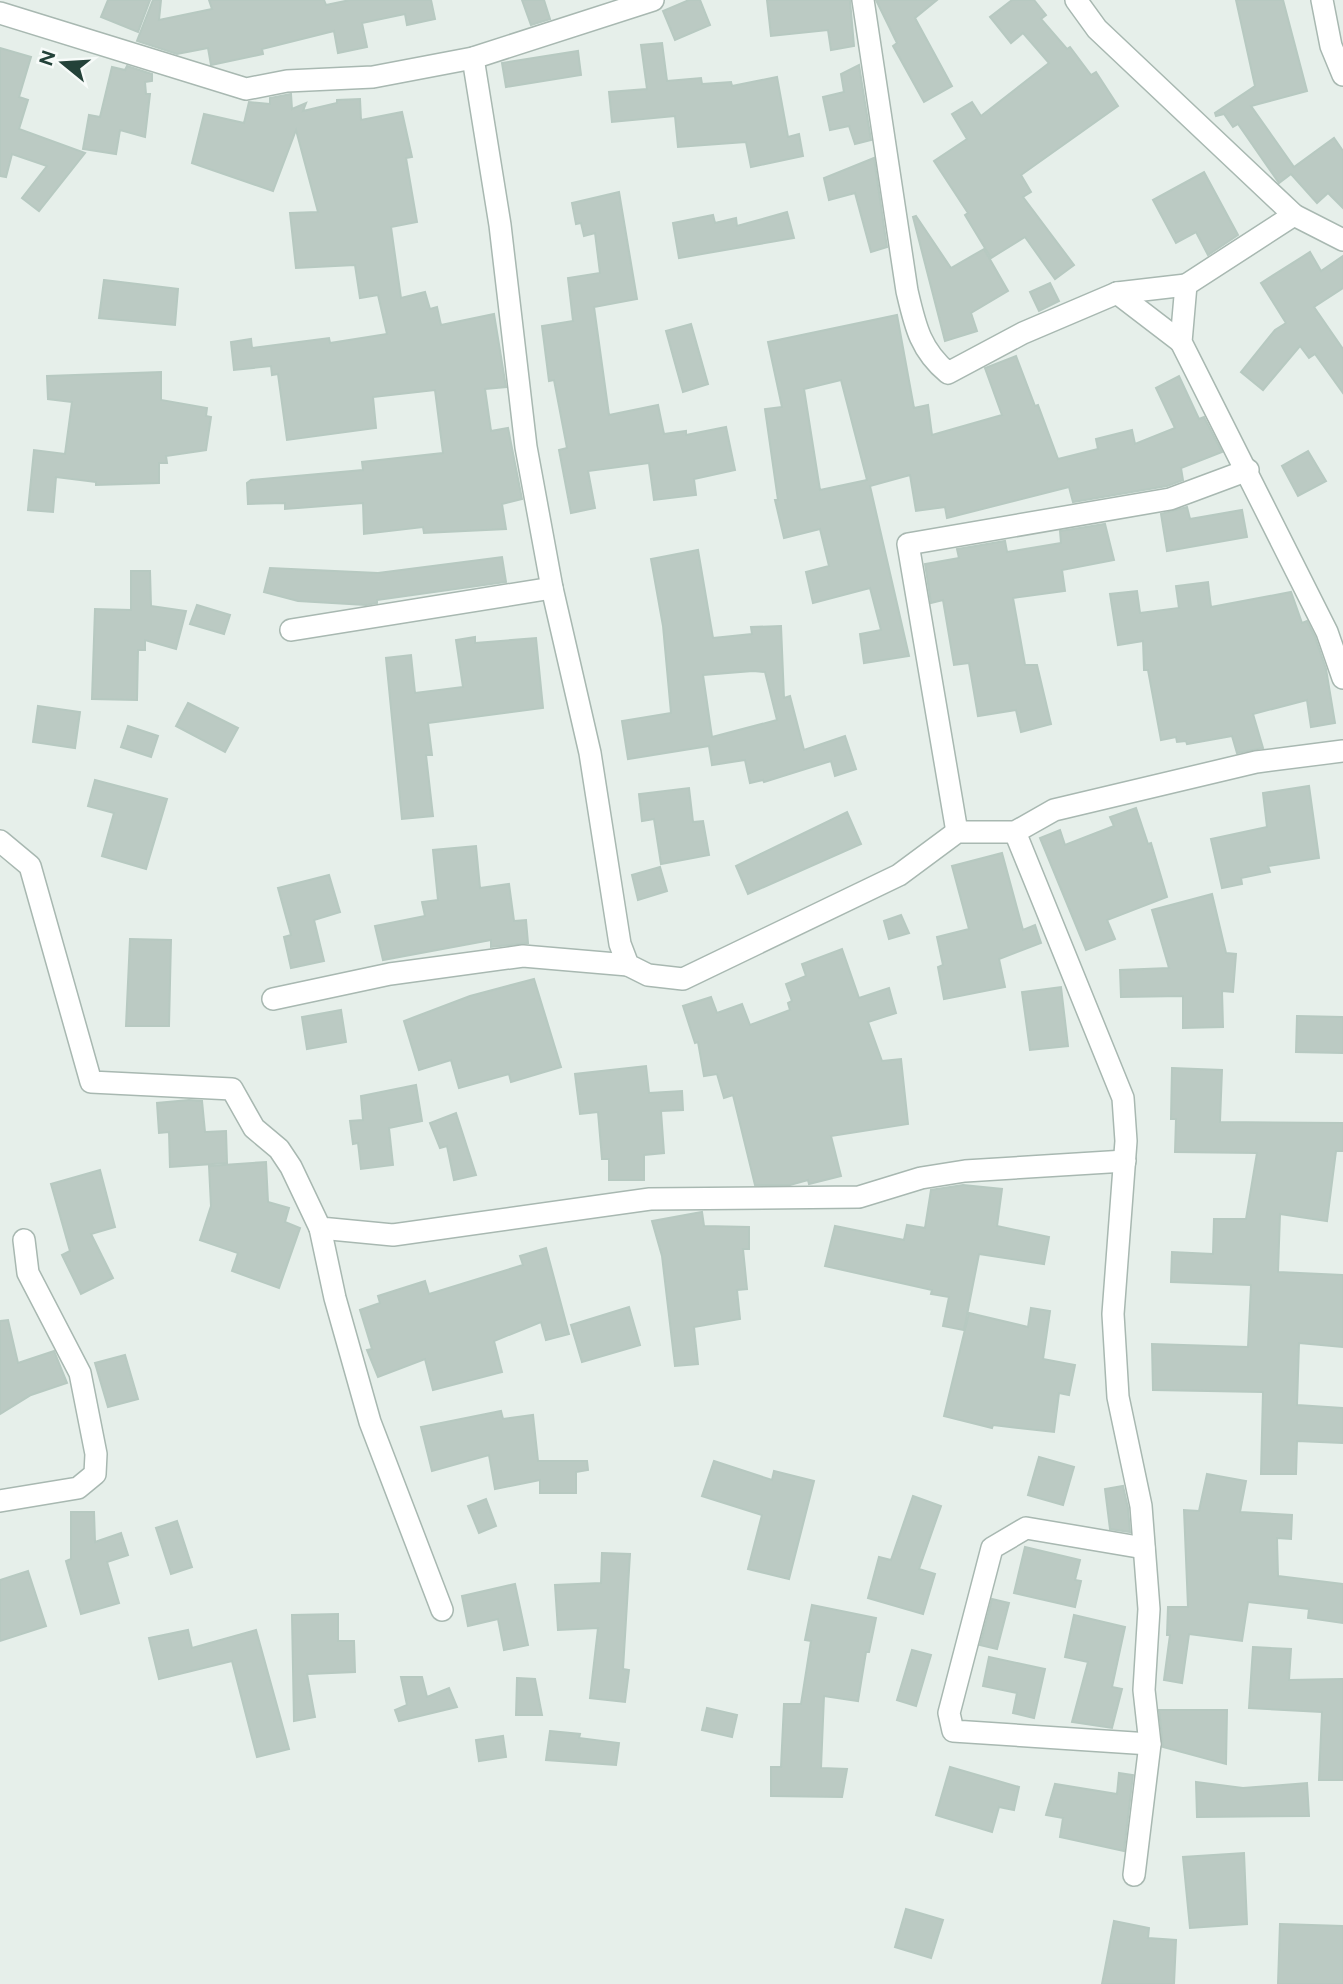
<svg xmlns="http://www.w3.org/2000/svg" width="1343" height="1984" font-family="Figtree,sans-serif">
<style>
.building{fill:#bbcac3;stroke:#b7c9c1;stroke-width:2;fill-rule:evenodd}
.lines{fill:none;stroke-linecap:round;stroke-linejoin:round}
.street-casing{stroke:#a8b8b1;stroke-width:24}
.street{stroke:#fff;stroke-width:21}
</style>
<rect width="100%" height="100%" fill="#e6efea"/>
<g class="building">
<polygon points="108,0 150,0 138,32 101,17"/>
<polygon points="153,0 161,0 159,20 212,9 209,0 324,0 326,5 350,0 431,0 435,19 407,25 405,14 362,23 367,47 338,53 334,31 262,49 263,54 211,65 208,48 177,54 137,41"/>
<polygon points="522,0 544,0 550,19 531,25"/>
<polygon points="689,0 700,0 710,25 675,40 663,11"/>
<polygon points="767,0 850,0 854,46 831,50 828,30 771,36"/>
<polygon points="876,0 937,0 915,18 952,86 924,102 893,46 897,43"/>
<polygon points="1012,0 1034,0 1046,15 1041,19 1067,49 1070,47 1091,75 1096,72 1118,106 1021,175 1031,192 1023,197 1074,265 1055,279 1025,237 991,258 965,215 968,213 934,161 967,139 952,114 972,102 981,116 1049,63 1023,33 1011,43 990,17"/>
<polygon points="1236,0 1283,0 1307,91 1251,106 1294,167 1334,138 1343,151 1343,208 1328,193 1317,203 1291,174 1279,183 1238,124 1233,127 1224,114 1216,116 1215,113 1255,86"/>
<polygon points="662,43 667,81 701,78 702,84 731,82 732,86 777,77 788,137 799,134 803,156 751,167 746,142 678,147 675,116 612,122 609,92 647,89 641,45"/>
<polygon points="0,48 31,57 19,97 28,100 19,129 85,153 39,211 22,198 47,166 12,154 6,177 0,176"/>
<polygon points="578,51 581,75 506,87 502,63"/>
<polygon points="859,65 871,140 855,144 849,126 830,130 823,97 844,92 841,74"/>
<polygon points="127,66 152,74 152,81 145,82 146,94 150,94 145,137 120,130 116,154 83,149 89,115 100,117 112,67 125,70"/>
<polygon points="291,94 292,109 306,103 303,111 337,103 337,100 360,99 361,120 402,112 412,157 406,158 417,222 391,227 401,298 425,292 430,309 437,307 441,325 494,314 506,387 485,389 491,431 508,428 522,499 502,504 506,529 424,533 423,527 364,534 363,503 285,509 285,503 248,504 247,483 251,480 363,470 362,462 443,453 435,390 373,397 376,428 287,440 278,374 272,375 271,366 234,370 231,342 251,339 252,348 329,338 330,343 387,334 378,295 360,298 355,265 296,268 290,213 318,212 296,130 273,191 192,163 204,114 244,123 249,102 270,104 270,98"/>
<polygon points="874,158 887,247 871,252 855,193 829,200 824,178"/>
<polygon points="1204,172 1238,235 1208,255 1196,232 1176,243 1153,200"/>
<polygon points="619,192 637,299 594,307 609,415 658,405 664,434 686,431 686,435 726,427 735,470 694,479 696,495 654,500 649,463 588,471 595,508 571,513 559,450 567,448 554,380 549,381 542,326 573,321 568,278 600,273 595,233 584,236 581,223 576,224 572,203"/>
<polygon points="787,212 794,238 679,258 673,223 713,215 715,223 736,218 737,226"/>
<polygon points="916,216 951,268 984,249 1008,291 971,313 977,331 945,341 913,217"/>
<polygon points="1310,252 1321,271 1343,256 1343,288 1314,307 1343,349 1343,393 1315,354 1309,358 1300,346 1263,390 1241,372 1275,330 1286,323 1261,283"/>
<polygon points="104,280 178,289 175,325 99,318"/>
<polygon points="1050,283 1059,301 1039,311 1030,292"/>
<path d="M 897,315 L 914,408 L 928,405 L 932,435 L 1002,415 L 985,368 L 1016,356 L 1035,406 L 1038,405 L 1058,459 L 1098,449 L 1096,439 L 1132,430 L 1135,444 L 1175,428 L 1156,388 L 1179,376 L 1199,419 L 1204,417 L 1222,452 L 1181,468 L 1183,480 L 1167,486 L 1073,502 L 1069,487 L 947,518 L 945,507 L 916,511 L 910,475 L 870,486 L 909,656 L 864,663 L 860,634 L 881,630 L 870,588 L 813,603 L 806,572 L 829,566 L 820,529 L 784,538 L 775,500 L 778,500 L 765,409 L 782,407 L 768,342 ZM 841,380 L 867,480 L 820,490 L 804,389 Z"/>
<polygon points="691,324 708,384 683,392 666,331"/>
<polygon points="161,372 161,400 207,408 206,416 211,417 206,450 166,456 167,463 159,463 159,483 96,485 96,482 56,477 53,512 28,510 34,450 65,454 72,402 48,399 47,376"/>
<polygon points="1308,451 1326,481 1298,496 1282,466"/>
<polygon points="1187,507 1190,519 1242,510 1247,537 1167,551 1161,514"/>
<polygon points="1105,524 1114,560 1062,570 1065,591 1013,598 1025,665 1037,665 1051,724 1021,732 1016,710 978,716 969,663 954,665 943,600 931,603 925,564 959,558 957,549 1005,541 1007,552 1061,543 1060,531"/>
<path d="M 698,550 L 713,638 L 752,634 L 751,627 L 781,626 L 784,698 L 790,696 L 804,750 L 845,736 L 856,769 L 835,776 L 831,761 L 764,782 L 763,780 L 750,783 L 745,760 L 712,765 L 709,746 L 628,759 L 622,721 L 671,713 L 663,626 L 651,559 ZM 753,671 L 765,672 L 777,720 L 712,737 L 703,675 Z"/>
<polygon points="502,557 506,582 377,600 377,603 366,605 298,601 264,592 270,568 378,573"/>
<polygon points="131,571 150,571 151,606 186,611 176,649 145,640 145,650 138,650 137,700 92,699 95,609 131,610"/>
<polygon points="1208,582 1211,607 1291,592 1302,623 1307,621 1315,637 1326,669 1335,723 1311,727 1307,700 1253,714 1263,748 1237,753 1232,736 1187,744 1186,741 1177,742 1176,737 1161,740 1148,670 1144,670 1143,641 1118,645 1110,594 1137,591 1140,613 1179,608 1176,586"/>
<polygon points="197,605 230,615 224,634 190,624"/>
<polygon points="475,637 475,643 536,638 543,708 428,723 432,755 426,755 433,816 402,819 386,658 411,655 415,693 463,687 456,640"/>
<polygon points="188,703 238,728 225,752 176,726"/>
<polygon points="38,706 80,712 75,748 33,742"/>
<polygon points="128,726 158,736 151,757 121,747"/>
<polygon points="95,780 167,799 146,869 102,856 114,813 88,806"/>
<polygon points="1309,786 1319,858 1268,866 1270,872 1241,878 1242,884 1222,888 1211,839 1267,827 1263,793"/>
<polygon points="689,788 693,822 703,821 709,855 661,864 654,819 642,821 639,794"/>
<polygon points="1136,808 1148,844 1151,843 1167,897 1107,920 1115,939 1086,950 1040,838 1060,830 1065,845 1114,826 1110,817"/>
<polygon points="847,812 861,844 748,894 736,866"/>
<polygon points="476,846 480,888 509,884 514,921 526,920 528,943 491,947 491,940 383,960 375,926 425,916 422,902 438,900 433,850"/>
<polygon points="1002,853 1023,930 1035,925 1041,943 999,959 1005,987 944,999 938,967 943,965 937,937 969,929 952,866"/>
<polygon points="660,867 667,891 638,900 632,875"/>
<polygon points="329,875 340,912 314,920 324,961 291,968 284,937 291,935 278,888"/>
<polygon points="1212,894 1226,953 1236,954 1233,992 1222,991 1223,1027 1183,1028 1183,996 1121,997 1120,970 1169,968 1152,910"/>
<polygon points="901,915 909,933 889,939 884,921"/>
<polygon points="130,939 171,940 169,1026 126,1026"/>
<polygon points="842,949 859,998 889,988 896,1013 868,1022 882,1061 901,1059 908,1124 831,1136 841,1176 809,1184 808,1180 790,1185 755,1185 733,1095 724,1098 717,1074 704,1076 698,1042 695,1043 683,1006 711,997 717,1013 742,1004 750,1025 790,1010 788,1003 792,1001 786,984 806,976 802,964"/>
<polygon points="534,979 561,1067 511,1082 509,1074 459,1088 451,1060 419,1070 404,1021 470,996"/>
<polygon points="1061,987 1068,1046 1030,1050 1022,992"/>
<polygon points="341,1010 346,1042 307,1049 302,1017"/>
<polygon points="1297,1016 1343,1017 1343,1053 1296,1052"/>
<polygon points="646,1066 649,1093 682,1091 683,1110 661,1111 664,1153 644,1155 644,1180 609,1180 609,1159 602,1159 598,1112 580,1114 575,1074"/>
<polygon points="1172,1068 1222,1070 1220,1122 1343,1123 1343,1151 1336,1151 1327,1221 1280,1214 1278,1272 1343,1275 1343,1347 1299,1343 1297,1405 1343,1408 1343,1443 1297,1441 1296,1474 1261,1474 1263,1392 1153,1390 1152,1344 1248,1347 1251,1285 1171,1282 1172,1252 1213,1254 1214,1219 1246,1219 1257,1153 1175,1152 1176,1119 1171,1119"/>
<polygon points="416,1085 422,1121 389,1128 393,1165 361,1169 358,1143 353,1144 350,1121 363,1120 361,1096"/>
<polygon points="189,1100 202,1101 205,1132 226,1131 227,1163 170,1167 169,1132 159,1133 157,1103"/>
<polygon points="456,1113 476,1175 454,1180 447,1146 440,1148 430,1123"/>
<polygon points="266,1162 268,1202 289,1208 285,1222 300,1228 279,1288 232,1271 238,1253 200,1240 211,1206 209,1166"/>
<polygon points="100,1170 115,1227 91,1234 113,1278 81,1294 62,1255 70,1251 51,1184"/>
<polygon points="963,1185 1002,1189 997,1226 1049,1237 1044,1264 979,1254 964,1330 943,1326 949,1297 931,1294 932,1290 825,1266 835,1226 904,1240 907,1225 925,1228 931,1190"/>
<polygon points="702,1212 704,1226 749,1227 749,1249 743,1249 747,1289 737,1290 740,1319 694,1327 698,1364 675,1366 662,1256 652,1221"/>
<polygon points="546,1248 569,1334 546,1340 541,1322 494,1341 502,1372 433,1390 425,1359 378,1377 367,1350 372,1349 360,1310 380,1303 378,1296 425,1281 429,1294 523,1265 520,1256"/>
<polygon points="629,1307 640,1345 582,1362 571,1325"/>
<polygon points="1031,1308 1050,1311 1043,1359 1075,1365 1069,1395 1059,1393 1054,1432 993,1425 992,1428 944,1416 969,1313 1028,1327"/>
<polygon points="8,1320 18,1363 54,1351 67,1383 31,1395 0,1414 0,1321"/>
<polygon points="125,1355 138,1399 108,1407 95,1363"/>
<polygon points="501,1411 503,1419 533,1415 538,1461 587,1461 588,1470 576,1472 576,1493 540,1493 540,1480 495,1489 489,1455 432,1471 421,1427"/>
<polygon points="1039,1457 1074,1467 1063,1505 1028,1495"/>
<polygon points="714,1461 772,1480 774,1471 814,1481 789,1579 748,1569 762,1515 702,1496"/>
<polygon points="1207,1474 1246,1481 1240,1512 1292,1515 1291,1539 1277,1538 1278,1576 1343,1584 1343,1623 1308,1618 1309,1609 1248,1602 1242,1641 1189,1634 1182,1683 1164,1680 1170,1635 1167,1635 1168,1607 1188,1607 1184,1510 1199,1511"/>
<polygon points="1123,1486 1128,1508 1130,1532 1110,1529 1105,1489"/>
<polygon points="913,1496 941,1506 919,1569 935,1574 923,1614 868,1598 879,1557 891,1560"/>
<polygon points="486,1499 496,1526 479,1533 468,1506"/>
<polygon points="71,1512 94,1512 95,1542 121,1533 128,1555 107,1562 119,1603 81,1614 66,1561 71,1559"/>
<polygon points="177,1521 192,1567 171,1574 156,1528"/>
<polygon points="1025,1547 1080,1560 1075,1580 1081,1581 1075,1607 1014,1593"/>
<polygon points="602,1553 630,1554 623,1669 629,1670 625,1702 590,1698 598,1628 558,1630 555,1585 601,1583"/>
<polygon points="28,1571 46,1626 0,1641 0,1580"/>
<polygon points="515,1584 528,1645 504,1650 498,1619 468,1626 462,1596"/>
<polygon points="992,1599 1009,1603 997,1649 980,1645"/>
<polygon points="812,1605 876,1618 869,1652 866,1652 858,1701 824,1696 821,1768 847,1769 842,1797 771,1796 771,1767 781,1767 784,1704 801,1704 811,1641 805,1640"/>
<polygon points="338,1614 338,1641 354,1641 355,1672 307,1674 315,1717 294,1721 292,1615"/>
<polygon points="1074,1615 1125,1627 1112,1687 1122,1689 1112,1728 1072,1722 1088,1662 1065,1657"/>
<polygon points="188,1630 192,1648 256,1630 289,1749 257,1757 232,1661 159,1679 149,1638"/>
<polygon points="1253,1647 1291,1649 1289,1680 1343,1679 1343,1780 1319,1780 1322,1712 1249,1708"/>
<polygon points="912,1650 931,1655 916,1706 897,1700"/>
<polygon points="989,1657 1045,1669 1034,1718 1013,1713 1017,1693 983,1686"/>
<polygon points="401,1677 422,1677 427,1697 449,1688 457,1707 399,1721 395,1710 407,1705"/>
<polygon points="517,1678 535,1679 542,1715 516,1715"/>
<polygon points="707,1708 737,1715 732,1737 702,1730"/>
<polygon points="1159,1710 1227,1710 1226,1764 1163,1747"/>
<polygon points="550,1731 580,1734 579,1738 619,1743 616,1765 546,1760"/>
<polygon points="503,1736 506,1757 479,1761 476,1740"/>
<polygon points="950,1767 1019,1787 1014,1810 999,1807 992,1832 936,1815"/>
<polygon points="1119,1773 1133,1775 1124,1851 1060,1837 1063,1818 1046,1815 1055,1784 1117,1794"/>
<polygon points="1196,1782 1243,1788 1307,1783 1309,1816 1197,1817"/>
<polygon points="1244,1853 1247,1924 1190,1928 1183,1857"/>
<polygon points="906,1909 943,1920 931,1958 895,1947"/>
<polygon points="1114,1921 1149,1928 1148,1938 1176,1940 1174,1984 1102,1984"/>
<polygon points="1280,1924 1343,1926 1343,1984 1278,1984"/>
</g>
<g class="lines">
<defs>
<g id="street">
<path d="M 863,0 L 907,291 C 915,325 920,350 948,373 L 1023,333 L 1117,293 L 1186,285"/>
<polyline points="1076,0 1097,29 1294,215 1343,240"/>
<polyline points="1322,0 1331,46 1343,75"/>
<polyline points="0,13 246,89 287,81 373,77 473,58 653,0"/>
<polyline points="473,58 500,225 526,447 552,588 590,753 620,944 628,965 648,975 683,979 899,875 957,832 1015,832 1054,810 1256,762 1343,751"/>
<polyline points="1294,215 1186,285 1181,342 1327,632 1343,678"/>
<polyline points="1117,293 1181,342"/>
<polyline points="291,630 552,588"/>
<polyline points="957,832 908,544 1170,499 1248,470"/>
<polyline points="1015,832 1123,1098 1126,1141 1113,1314 1118,1397 1141,1506 1149,1609 1144,1690 1150,1744 1134,1875"/>
<polyline points="0,841 30,866 91,1082 232,1089 254,1128 279,1149 291,1167 320,1228 393,1235 650,1199 859,1197 921,1178 965,1171 1125,1161"/>
<polyline points="273,999 390,974 523,956 628,965"/>
<polyline points="320,1228 335,1298 370,1422 442,1610"/>
<polyline points="0,1501 78,1488 95,1474 96,1454 80,1373 28,1273 24,1240"/>
<polyline points="1144,1548 1026,1528 992,1548 949,1713 953,1731 1150,1744"/>
</g>
</defs>
<use href="#street" class="street-casing"/>
<use href="#street" class="street"/>
</g>
<g transform="translate(63 63) rotate(288)" stroke="#f7fbf9" stroke-width="5" paint-order="stroke">
<path d="M0-5L12 26L0 18L-12 26Z" fill="#234239"/>
<text y="-10" font-size="19" font-weight="bold" text-anchor="middle" fill="#234239">N</text>
</g>
</svg>
